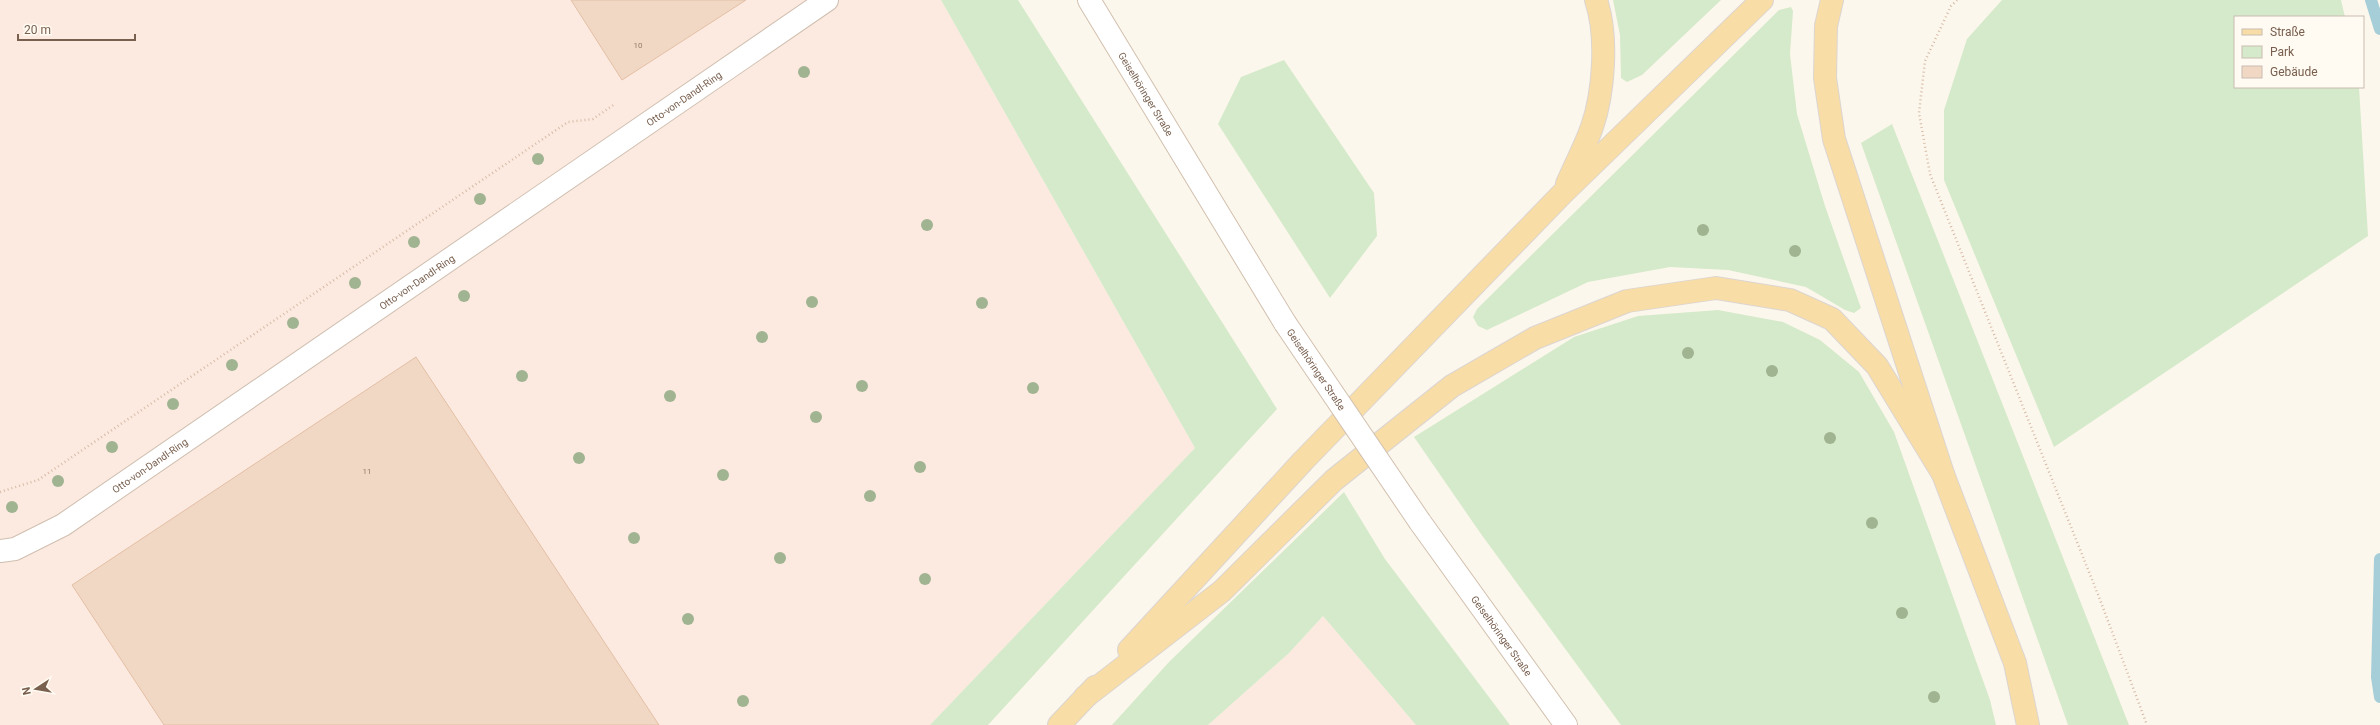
<svg xmlns="http://www.w3.org/2000/svg" width="2380" height="725" font-family="Roboto,sans-serif">
<style>
.commercial{fill:#fceae0}
.green{fill:#d5eaca}
.lines{fill:none;stroke-linecap:round;stroke-linejoin:round}
.stream{stroke:#a6ced8;stroke-width:12}
.building{fill:#f1d8c4;stroke:#e3bfa5}
.street-casing{stroke:#cfbfb0;stroke-width:24}
.secondary-casing{stroke:#d2c0af;stroke-width:24}
.primary-casing{stroke:#dcd5d1;stroke-width:24}
.path{stroke:#d7bba6;stroke-width:2.5;stroke-dasharray:1 3;stroke-linecap:butt}
.street{stroke:#fff;stroke-width:22}
.secondary{stroke:#fff;stroke-width:22}
.primary{stroke:#f8dda7;stroke-width:22}
.secondary-bridge-casing{stroke:#d2c0af;stroke-width:24;stroke-linecap:butt}
.secondary-bridge{stroke:#fff;stroke-width:22}
.tree{fill:#a0b491}
.labels{text-anchor:middle;stroke-width:3;stroke-linejoin:round;paint-order:stroke}
.number-label{font-size:8px;fill:#967d6c}
.street-label{font-size:10px;fill:#785f4e;stroke:#fffaf2}
</style>
<rect width="100%" height="100%" fill="#fcf7ec"/>
<g class="commercial">
<polygon points="0,0 941,0 1195,448 930,725 0,725"/>
<polygon points="1323,616 1416,725 1208,725 1289,653"/>
</g>
<g class="green">
<polygon points="941,0 1018,0 1277,409 988,725 930,725 1195,448"/>
<polygon points="1613,0 1721,0 1642,75 1627,82 1621,78 1620,35"/>
<polygon points="2002,0 2341,0 2345,17 2235,17 2235,87 2359,87 2368,236 2054,447 1944,180 1944,110 1967,39"/>
<polygon points="1791,7 1793,11 1790,54 1797,114 1825,206 1861,308 1854,313 1845,310 1806,287 1728,270 1670,267 1588,282 1487,330 1478,326 1473,317 1477,309 1779,10"/>
<polygon points="1284,60 1374,193 1377,236 1330,298 1218,124 1241,77"/>
<polygon points="1892,124 2129,725 2068,725 1861,143"/>
<polygon points="1718,310 1783,322 1820,340 1859,372 1894,432 1990,700 1996,725 1621,725 1481,534 1414,437 1574,337 1638,316"/>
<polygon points="1344,492 1385,559 1510,725 1416,725 1323,616 1289,653 1208,725 1112,725 1169,662"/>
</g>
<g class="lines">
<g class="stream">
<polyline points="2371,0 2380,29"/>
<polyline points="2380,559 2377,677 2380,697"/>
</g>
</g>
<g class="building">
<polygon points="571,0 746,0 622,80"/>
<polygon points="416,357 659,725 164,725 72,585"/>
</g>
<g class="lines">
<defs>
<g id="street">
<path id="s1" d="M 0,551 L 15,549 L 63,525 L 827,0"/>
</g>
<g id="secondary">
<path id="s2" d="M 1089,0 L 1285,323"/>
<path id="s3" d="M 1420,522 L 1566,725"/>
</g>
<g id="primary">
<polyline points="1832,0 1826,26 1825,78 1834,139 1943,474 2015,663 2028,725"/>
<path d="M 1567,184 C 1575,165 1585,147 1592,127 C 1604,92 1608,36 1596,0"/>
<polyline points="1129,650 1303,461 1562,194 1762,0"/>
<polyline points="1085,697 1222,591 1334,480 1452,386 1535,338 1627,301 1716,288 1790,300 1832,319 1877,366 1943,474"/>
<polyline points="1059,725 1095,687"/>
</g>
</defs>
<use href="#street" class="street-casing"/>
<use href="#secondary" class="secondary-casing"/>
<use href="#primary" class="primary-casing"/>
<g class="path">
<polyline points="1957,0 1951,6 1925,61 1919,113 1930,174 2099,597 2147,725"/>
<polyline points="0,492 38,480 568,122 593,119 615,104"/>
</g>
<use href="#street" class="street"/>
<use href="#secondary" class="secondary"/>
<use href="#primary" class="primary"/>
<defs>
<g id="secondary-bridge">
<path id="s4" d="M 1285,323 L 1420,522"/>
</g>
</defs>
<use href="#secondary-bridge" class="secondary-bridge-casing"/>
<use href="#secondary-bridge" class="secondary-bridge"/>
</g>
<g class="tree">
<circle cx="804" cy="72" r="6"/>
<circle cx="538" cy="159" r="6"/>
<circle cx="480" cy="199" r="6"/>
<circle cx="927" cy="225" r="6"/>
<circle cx="1703" cy="230" r="6"/>
<circle cx="414" cy="242" r="6"/>
<circle cx="1795" cy="251" r="6"/>
<circle cx="355" cy="283" r="6"/>
<circle cx="464" cy="296" r="6"/>
<circle cx="812" cy="302" r="6"/>
<circle cx="982" cy="303" r="6"/>
<circle cx="293" cy="323" r="6"/>
<circle cx="762" cy="337" r="6"/>
<circle cx="1688" cy="353" r="6"/>
<circle cx="232" cy="365" r="6"/>
<circle cx="1772" cy="371" r="6"/>
<circle cx="522" cy="376" r="6"/>
<circle cx="862" cy="386" r="6"/>
<circle cx="1033" cy="388" r="6"/>
<circle cx="670" cy="396" r="6"/>
<circle cx="173" cy="404" r="6"/>
<circle cx="816" cy="417" r="6"/>
<circle cx="1830" cy="438" r="6"/>
<circle cx="112" cy="447" r="6"/>
<circle cx="579" cy="458" r="6"/>
<circle cx="920" cy="467" r="6"/>
<circle cx="723" cy="475" r="6"/>
<circle cx="58" cy="481" r="6"/>
<circle cx="870" cy="496" r="6"/>
<circle cx="12" cy="507" r="6"/>
<circle cx="1872" cy="523" r="6"/>
<circle cx="634" cy="538" r="6"/>
<circle cx="780" cy="558" r="6"/>
<circle cx="925" cy="579" r="6"/>
<circle cx="1902" cy="613" r="6"/>
<circle cx="688" cy="619" r="6"/>
<circle cx="1934" cy="697" r="6"/>
<circle cx="743" cy="701" r="6"/>
</g>
<g class="labels">
<g class="number-label">
<text x="638" y="48">10</text>
<text x="367" y="474">11</text>
</g>
<g class="street-label">
<text dy="4" stroke="none"><textPath href="#s2" startOffset="110">Geiselhöringer Straße</textPath></text>
<text dy="4" stroke="none"><textPath href="#s1" startOffset="822">Otto-von-Dandl-Ring</textPath></text>
<text dy="4" stroke="none"><textPath href="#s1" startOffset="498">Otto-von-Dandl-Ring</textPath></text>
<text dy="4" stroke="none"><textPath href="#s4" startOffset="56">Geiselhöringer Straße</textPath></text>
<text dy="4" stroke="none"><textPath href="#s1" startOffset="174">Otto-von-Dandl-Ring</textPath></text>
<text dy="4" stroke="none"><textPath href="#s3" startOffset="140">Geiselhöringer Straße</textPath></text>
</g>
</g>
<rect x="2234" y="16" width="130" height="72" fill="#fffaf2" stroke="#c9bcb0"/>
<rect x="2242" y="29" width="20" height="6" fill="#f8dda7" stroke="#c9bcb0"/>
<text x="2270" y="36" font-size="12" fill="#785f4e">Straße</text>
<rect x="2242" y="46" width="20" height="12" fill="#d5eaca" stroke="#c9bcb0"/>
<text x="2270" y="56" font-size="12" fill="#785f4e">Park</text>
<rect x="2242" y="66" width="20" height="12" fill="#f1d8c4" stroke="#c9bcb0"/>
<text x="2270" y="76" font-size="12" fill="#785f4e">Gebäude</text>
<g transform="translate(36 689) rotate(258)" stroke="#fffaf2" stroke-width="3" paint-order="stroke">
<path d="M0-3L7 15L0 10L-7 15Z" fill="#785f4e"/>
<text y="-6" font-size="11" font-weight="bold" text-anchor="middle" fill="#785f4e">N</text>
</g>
<path d="M18 34v6h117v-6" fill="none" stroke="#785f4e" stroke-width="2"/>
<text x="24" y="34" font-size="12" fill="#785f4e" stroke="#fffaf2" stroke-width="3" paint-order="stroke">20 m</text>
</svg>
